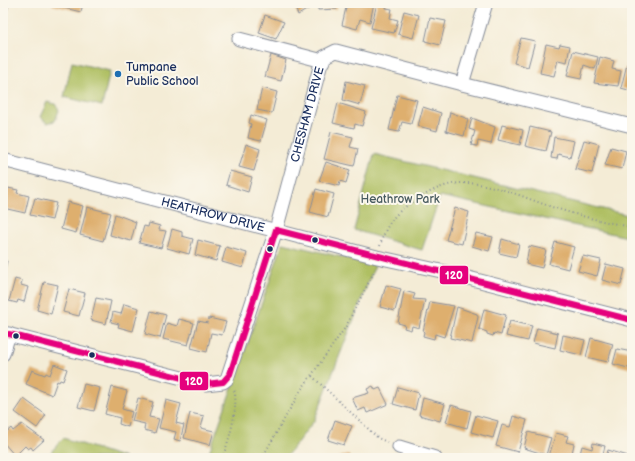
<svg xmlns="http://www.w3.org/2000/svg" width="635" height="461" font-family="'Balsamiq Sans',sans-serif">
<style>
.green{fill:#afbf62;stroke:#657760}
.building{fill:#deaf6e}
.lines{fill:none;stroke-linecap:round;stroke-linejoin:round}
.minor-casing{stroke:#888e9a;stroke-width:15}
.path{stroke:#888e9a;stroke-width:2;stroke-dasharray:1 3;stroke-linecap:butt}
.minor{stroke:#fff;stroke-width:13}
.bus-1-casing{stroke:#fbf7ec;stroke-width:9}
.bus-1{stroke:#e5007d;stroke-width:6}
.poi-dot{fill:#1f6fb2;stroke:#fbf7ec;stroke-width:1.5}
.bus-dot{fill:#1b2f5e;stroke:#fbf7ec;stroke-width:1.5}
.labels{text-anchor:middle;stroke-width:4;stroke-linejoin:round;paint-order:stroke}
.poi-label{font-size:12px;fill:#1b2f5e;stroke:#fbf7ec;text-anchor:start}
.street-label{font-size:12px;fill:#1b2f5e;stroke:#fbf7ec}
.park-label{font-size:12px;fill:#475a5f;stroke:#fbf7ec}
.line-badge{stroke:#fbf7ec;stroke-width:1.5}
.badge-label{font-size:11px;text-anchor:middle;font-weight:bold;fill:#fff}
</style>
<rect width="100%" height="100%" fill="#fbf7ec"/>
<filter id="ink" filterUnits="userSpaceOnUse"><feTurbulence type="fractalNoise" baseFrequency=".025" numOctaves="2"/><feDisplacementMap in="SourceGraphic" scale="8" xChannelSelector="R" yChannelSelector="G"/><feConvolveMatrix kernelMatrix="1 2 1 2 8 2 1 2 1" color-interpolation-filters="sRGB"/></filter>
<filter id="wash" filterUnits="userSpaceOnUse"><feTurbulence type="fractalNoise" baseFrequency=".012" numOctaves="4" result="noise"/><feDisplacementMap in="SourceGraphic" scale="16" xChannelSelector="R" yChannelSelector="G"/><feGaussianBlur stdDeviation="0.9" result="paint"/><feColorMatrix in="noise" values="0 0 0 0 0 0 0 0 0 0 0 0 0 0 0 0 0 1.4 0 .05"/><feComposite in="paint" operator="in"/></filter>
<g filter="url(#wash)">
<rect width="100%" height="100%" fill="#f4ecd6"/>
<g class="green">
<polygon points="72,62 110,71 102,106 64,97"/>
<polygon points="47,102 55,104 59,110 55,121 47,123 40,117"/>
<polygon points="374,154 632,216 632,238 440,196 422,250 354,230"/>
<polygon points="283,243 375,265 314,421 285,458 207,458"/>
<polygon points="63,438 125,458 46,458"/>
</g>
<g id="blocks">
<g class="building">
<polygon points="3,3 9,3 4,25 3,25"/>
<polygon points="53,3 83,3 81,12 52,5"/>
<polygon points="293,3 314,3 315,5 298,15"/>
<polygon points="318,3 337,3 337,9 318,10"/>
<polygon points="347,3 374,3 370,22 360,19 357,29 342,25"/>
<polygon points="377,3 387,3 386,8 392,9 390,18 398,20 394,33 371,28"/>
<polygon points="404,11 419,15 413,38 398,34"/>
<polygon points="265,15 284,22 276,39 259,33"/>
<polygon points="430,18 446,21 440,45 425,41"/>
<polygon points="521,38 535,41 528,67 514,63"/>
<polygon points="546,44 559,47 560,44 570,46 567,62 558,60 554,76 540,73"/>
<polygon points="573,51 598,57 595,69 584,65 581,79 567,76"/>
<polygon points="271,55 286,60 281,81 265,77"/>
<polygon points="600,57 614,61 612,69 621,71 618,86 594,83"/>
<polygon points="627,64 632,65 632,91 621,88"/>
<polygon points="346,81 365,86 360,105 343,100"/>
<polygon points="262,88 277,92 272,113 257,110"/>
<polygon points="397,95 417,100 411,124 402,122 399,132 389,130"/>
<polygon points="338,103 366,112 362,126 355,124 354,128 333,123"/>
<polygon points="423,107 441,113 437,131 418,126"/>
<polygon points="450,112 468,119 464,136 446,131"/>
<polygon points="251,115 267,120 261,141 248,138 251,124 249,123"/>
<polygon points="472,118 495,127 491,144 478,141 477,146 471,145 475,131 469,129"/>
<polygon points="502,125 523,130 520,145 498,140"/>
<polygon points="530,127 551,132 546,151 525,146"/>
<polygon points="331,132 353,137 350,147 358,149 354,166 324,159"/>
<polygon points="554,137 574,141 570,157 558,154 557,159 551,158"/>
<polygon points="584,140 599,144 592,173 575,169"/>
<polygon points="246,144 260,149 254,171 239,167"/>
<polygon points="611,147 626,151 622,169 605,165"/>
<polygon points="326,162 350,170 346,183 340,181 339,186 319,181"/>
<polygon points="230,171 252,177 248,192 226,185"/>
<polygon points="8,188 18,190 17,193 29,196 25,213 3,208"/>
<polygon points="316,189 334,194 328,217 310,212"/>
<polygon points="35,198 56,203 52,220 30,215"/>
<polygon points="68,202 83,206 76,233 61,229"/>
<polygon points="87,207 111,213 103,241 80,235"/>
<polygon points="455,208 469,212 462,244 446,240"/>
<polygon points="115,214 136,222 131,241 110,235"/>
<polygon points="149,223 160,226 159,230 166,231 161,248 139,243 144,226 148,227"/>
<polygon points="172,229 182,232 182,236 193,239 189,254 167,248"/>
<polygon points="476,233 493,237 489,251 472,246"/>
<polygon points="502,239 519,244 516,257 499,253"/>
<polygon points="198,240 220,246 216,261 195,255"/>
<polygon points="555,242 574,247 568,269 549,264"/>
<polygon points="529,246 546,250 542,268 526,264"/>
<polygon points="226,247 247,253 243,268 222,262"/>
<polygon points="583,256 601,260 597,276 578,271"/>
<polygon points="3,260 7,261 3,277"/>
<polygon points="606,264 625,269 621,285 602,280"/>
<polygon points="15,279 22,281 21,285 28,287 24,302 18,300 17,303 9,301"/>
<polygon points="44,282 58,285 51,314 37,310"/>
<polygon points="386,285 401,289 395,311 380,307"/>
<polygon points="69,289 85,293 79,316 63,312"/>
<polygon points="404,291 415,294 413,299 425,300 419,328 412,326 411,330 404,328 405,325 398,323"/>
<polygon points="96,298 111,301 106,324 91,320"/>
<polygon points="430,302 454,306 444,337 435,334 434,339 423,336 424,332 423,331"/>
<polygon points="124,304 139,308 133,331 118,327 119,324 111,322 113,312 121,314"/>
<polygon points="457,307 477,314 478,317 472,343 450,338"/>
<polygon points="484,309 506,315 501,335 494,333 493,336 487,334 487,332 479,329"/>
<polygon points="151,311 166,315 160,338 145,334"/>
<polygon points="209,318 226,322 222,335 211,333 207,352 191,348 198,321 208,323"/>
<polygon points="179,319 194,323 188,345 163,339 167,323 177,326"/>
<polygon points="510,321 532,326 528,341 506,336"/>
<polygon points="537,328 558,333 555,348 533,343"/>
<polygon points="563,335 585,340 581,355 560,350"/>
<polygon points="591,338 613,344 608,362 586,357"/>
<polygon points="617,349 632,352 632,369 613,364"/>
<polygon points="54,364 67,369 63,381 60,380 59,382 57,381 52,395 26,384 32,370 45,375 46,373 50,375"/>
<polygon points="84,384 100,388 94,411 78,407"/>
<polygon points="373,386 375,390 380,388 388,404 367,413 365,408 358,411 352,398 369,393 367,389"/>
<polygon points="112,387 127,391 122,409 132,412 128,427 119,424 120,418 105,414"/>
<polygon points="398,387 419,393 415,410 393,404"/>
<polygon points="138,398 153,402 149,417 159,419 155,433 144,430 145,424 132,421"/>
<polygon points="423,398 445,404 440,421 419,415"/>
<polygon points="24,399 46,415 37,428 15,412"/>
<polygon points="166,400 181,404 176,423 184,425 180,441 174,439 176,432 159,428"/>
<polygon points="451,405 471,411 467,428 446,422"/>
<polygon points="190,413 204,416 201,428 214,431 210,445 184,438"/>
<polygon points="476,415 498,421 493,438 471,432"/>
<polygon points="513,416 527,420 518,452 496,446 502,425 510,427"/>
<polygon points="335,420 352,426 344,445 328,440"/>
<polygon points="22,424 44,440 33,450 31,447 28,449 25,446 15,456 3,442 3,435 11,428 13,431"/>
<polygon points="528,432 551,438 546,455 524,448"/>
<polygon points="556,433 568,436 566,442 574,444 571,458 557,458 549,456"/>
<polygon points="593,443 605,446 602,458 579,458 582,446 592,449"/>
<polygon points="608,450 628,456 628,458 606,458"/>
<polygon points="348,454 350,458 338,458"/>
</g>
</g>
</g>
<g filter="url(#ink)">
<use href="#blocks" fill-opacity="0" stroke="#888e9a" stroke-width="1"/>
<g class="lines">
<defs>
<g id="minor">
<polyline points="239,39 323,61"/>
<polyline points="462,84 486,3"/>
<path id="s1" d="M 3,160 L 377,257 L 441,271 L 632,320"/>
<path id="s2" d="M 3,333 L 206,384 L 223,382 L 227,379 L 276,230 L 320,67 L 324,57 L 336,51 L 462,84 L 632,126"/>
<polyline points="3,354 9,334"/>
<polyline points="399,447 435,458"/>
</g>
</defs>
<use href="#minor" class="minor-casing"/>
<g class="path">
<path d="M 380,246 C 386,224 396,211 416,200 C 432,190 448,182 467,183 C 495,184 523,197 549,206 C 576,215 604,222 632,227"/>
<polyline points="312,376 378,438 387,442"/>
<path d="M 222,458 C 229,442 239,406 234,389"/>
<polyline points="262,458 301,390 345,328 375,270"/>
</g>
<use href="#minor" class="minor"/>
<defs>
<g id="bus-1">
<polyline points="276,230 632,320"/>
<polyline points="9,334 206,384 223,382 230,374 276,230"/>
</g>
</defs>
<use href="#bus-1" class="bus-1-casing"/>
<use href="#bus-1" class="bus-1"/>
</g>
</g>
<circle class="poi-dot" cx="118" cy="74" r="4"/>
<g class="bus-dot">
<circle cx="315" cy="240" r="3.5"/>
<circle cx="270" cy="249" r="3.5"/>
<circle cx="16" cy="336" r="3.5"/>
<circle cx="92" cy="355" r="3.5"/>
</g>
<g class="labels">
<g class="poi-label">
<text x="126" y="71">Tumpane<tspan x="126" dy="14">Public School</tspan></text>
</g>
<g class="street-label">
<text dy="4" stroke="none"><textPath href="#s2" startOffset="508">CHESHAM DRIVE</textPath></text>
<text dy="4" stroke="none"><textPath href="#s1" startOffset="217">HEATHROW DRIVE</textPath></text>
</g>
<g class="park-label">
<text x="400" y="203">Heathrow Park</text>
</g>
</g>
<g class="line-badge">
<rect x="439" y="265" width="30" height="20" rx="4" fill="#e5007d"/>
<rect x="179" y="371" width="30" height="20" rx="4" fill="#e5007d"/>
</g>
<g class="badge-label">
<text x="454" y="279">120</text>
<text x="194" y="385">120</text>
</g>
<rect width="635" height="461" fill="none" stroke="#fbf7ec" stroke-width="16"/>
</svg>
